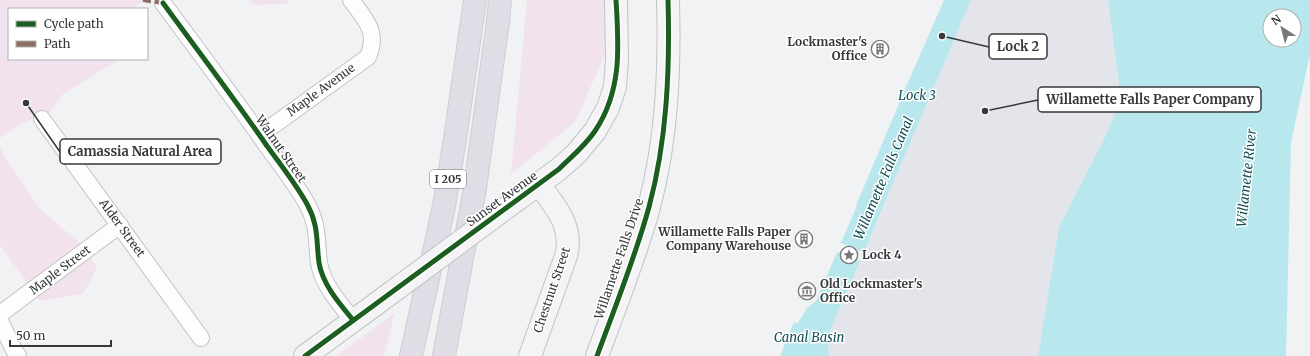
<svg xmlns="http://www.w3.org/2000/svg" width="1310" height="356" font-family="Merriweather,serif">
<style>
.built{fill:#e3e5eb}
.green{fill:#f2e2ee}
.water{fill:#b8e8ed;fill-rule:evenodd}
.pier{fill:#f1f2f3}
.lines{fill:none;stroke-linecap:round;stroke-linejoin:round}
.street-casing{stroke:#c2c3c4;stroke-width:18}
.secondary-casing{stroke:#c2c3c4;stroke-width:24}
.highway-casing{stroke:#cecfd0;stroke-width:24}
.street{stroke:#fdfdfd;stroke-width:16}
.secondary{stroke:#f4f4f6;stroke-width:22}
.highway{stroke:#e1dde6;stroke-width:22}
.secondary-bridge-casing{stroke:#c2c3c4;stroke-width:24;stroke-linecap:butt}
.secondary-bridge{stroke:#f4f4f6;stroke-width:22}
.quiet{stroke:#8d6e63;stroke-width:4;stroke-dasharray:8 4;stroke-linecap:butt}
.cycleway-casing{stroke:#fff;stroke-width:8}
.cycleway{stroke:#1b5e20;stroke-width:5}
.labels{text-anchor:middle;stroke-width:3;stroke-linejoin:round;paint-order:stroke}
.shield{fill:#fff;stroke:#737474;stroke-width:1}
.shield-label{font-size:11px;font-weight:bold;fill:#373839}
.poi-label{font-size:12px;font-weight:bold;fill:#373839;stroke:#fff;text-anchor:end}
.street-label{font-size:12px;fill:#373839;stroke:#fff}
.water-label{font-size:13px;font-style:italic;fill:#155056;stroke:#fff}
.leader{fill:none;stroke:#373839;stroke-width:1.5}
.callout-dot{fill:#373839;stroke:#fff;stroke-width:1.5}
.callout{fill:#fff;stroke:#373839;stroke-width:1.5}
.callout-label{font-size:13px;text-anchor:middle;font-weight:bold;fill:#373839}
</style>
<rect width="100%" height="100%" fill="#f1f2f3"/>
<polygon class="built" points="971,0 1108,0 1121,100 1105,137 1059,227 1038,356 829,356 828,336"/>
<g class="green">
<polygon points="0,0 144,0 131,9 9,9 9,59 120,59 63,94 50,112 22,123 0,138"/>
<polygon points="249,0 289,0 287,4 255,5"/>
<polygon points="527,0 606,0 608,48 575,122 511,174"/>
<polygon points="0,146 4,156 39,208 84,247 97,268 83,294 40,301 0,245"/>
<polygon points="395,313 384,356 336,356"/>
</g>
<g class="water">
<polygon points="944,0 971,0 828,336 829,356 780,356 794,322 797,324 808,307 816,301 856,208 857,203 863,189 906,87"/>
<path d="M 1108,0 L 1310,0 L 1310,54 L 1291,142 L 1286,356 L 1038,356 L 1059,227 L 1105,137 L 1121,100 ZM 1270,16 L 1294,16 L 1294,40 L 1270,40 Z"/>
</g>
<polygon class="pier" points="841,243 864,253 860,261 837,252"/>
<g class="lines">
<defs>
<g id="street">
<path d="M 163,3 C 198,51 234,98 267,146 C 281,165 296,184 307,204 C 319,226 316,240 319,263 C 323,285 339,303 353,320"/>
<polyline points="42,119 201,338"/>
<path d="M 260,135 L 368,57 C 379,32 365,19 351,0"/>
<polyline points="0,314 120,225"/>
<polyline points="0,321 14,350 18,356"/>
</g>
<g id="secondary">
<polyline points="518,199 559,169 576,154 595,131 608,108 615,87 617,59 616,0"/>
<polyline points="305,356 376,304"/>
<path d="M 530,356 L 566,256 C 574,226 555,207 539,184"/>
<path d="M 597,356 C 615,307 635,258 649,207 C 667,140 670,70 668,0"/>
</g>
<g id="highway">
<polyline points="411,356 444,206 455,139 475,0"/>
<polyline points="444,356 475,188 498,22 500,0"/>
</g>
</defs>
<use href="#street" class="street-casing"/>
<use href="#secondary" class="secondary-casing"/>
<use href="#highway" class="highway-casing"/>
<use href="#street" class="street"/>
<use href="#secondary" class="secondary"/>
<use href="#highway" class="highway"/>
<defs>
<polyline id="secondary-bridge" points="376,304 518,199"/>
</defs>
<use href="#secondary-bridge" class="secondary-bridge-casing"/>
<use href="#secondary-bridge" class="secondary-bridge"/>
<polyline class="quiet" points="143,0 163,3"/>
<defs>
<g id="cycleway">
<path d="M 163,3 C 198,51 234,98 267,146 C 281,165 296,184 307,204 C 319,226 316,240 319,263 C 323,285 339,303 353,320"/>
<path d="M 305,356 L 559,169 C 571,157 585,146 595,131 C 622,91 619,47 616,0"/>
<path d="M 597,356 C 615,307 635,258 649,207 C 667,140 670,70 668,0"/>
</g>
</defs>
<use href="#cycleway" class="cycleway-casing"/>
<use href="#cycleway" class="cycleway"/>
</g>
<defs>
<symbol id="building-ring" viewBox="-11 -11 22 22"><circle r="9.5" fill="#fff" stroke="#78797a" stroke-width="1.5"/><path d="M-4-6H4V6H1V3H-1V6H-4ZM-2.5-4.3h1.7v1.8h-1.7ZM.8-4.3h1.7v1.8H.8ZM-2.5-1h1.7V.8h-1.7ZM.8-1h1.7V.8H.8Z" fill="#78797a"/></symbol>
<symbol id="sight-ring" viewBox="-11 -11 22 22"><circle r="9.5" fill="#fff" stroke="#78797a" stroke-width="1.5"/><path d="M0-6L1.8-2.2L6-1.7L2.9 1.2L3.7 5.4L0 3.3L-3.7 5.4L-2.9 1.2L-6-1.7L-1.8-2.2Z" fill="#78797a"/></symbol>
<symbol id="museum-ring" viewBox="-11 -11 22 22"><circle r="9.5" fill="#fff" stroke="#78797a" stroke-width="1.5"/><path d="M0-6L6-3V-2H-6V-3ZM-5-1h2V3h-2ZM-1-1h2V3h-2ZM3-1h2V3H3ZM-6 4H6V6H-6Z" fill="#78797a"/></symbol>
</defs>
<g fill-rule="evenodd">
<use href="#building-ring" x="870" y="39" width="20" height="20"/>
<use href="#building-ring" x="794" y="229" width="20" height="20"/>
<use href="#sight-ring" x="839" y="245" width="20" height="20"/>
<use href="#museum-ring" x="797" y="281" width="20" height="20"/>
</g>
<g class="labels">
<rect class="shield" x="430" y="170" width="36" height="18" rx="3"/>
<g class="shield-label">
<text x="448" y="183">I 205</text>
</g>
<g class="poi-label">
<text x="867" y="46">Lockmaster's<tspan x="867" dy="14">Office</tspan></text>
<text x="791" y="236">Willamette Falls Paper<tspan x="791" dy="14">Company Warehouse</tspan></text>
<text x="862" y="259" text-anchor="start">Lock 4</text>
<text x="820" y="288" text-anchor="start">Old Lockmaster's<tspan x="820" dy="14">Office</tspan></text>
</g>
<g class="street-label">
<text transform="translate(321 90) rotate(-36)" y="4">Maple Avenue</text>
<text transform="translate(281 149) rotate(55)" y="4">Walnut Street</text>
<text transform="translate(502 199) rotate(-36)" y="4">Sunset Avenue</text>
<text transform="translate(122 228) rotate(54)" y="4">Alder Street</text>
<text transform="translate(619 259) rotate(-71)" y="4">Willamette Falls Drive</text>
<text transform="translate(60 270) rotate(-37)" y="4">Maple Street</text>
<text transform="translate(552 290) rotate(-71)" y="4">Chestnut Street</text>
</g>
<g class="water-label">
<text x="917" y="100">Lock 3</text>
<text transform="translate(883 178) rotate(-67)" y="5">Willamette Falls Canal</text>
<text transform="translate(1246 178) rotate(-84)" y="5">Willamette River</text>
<text x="809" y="342">Canal Basin</text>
</g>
</g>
<path class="leader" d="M942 36L989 47M985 111L1038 100M26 103L60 152"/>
<g class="callout-dot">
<circle cx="942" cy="36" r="4"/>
<circle cx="985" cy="111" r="4"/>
<circle cx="26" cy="103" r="4"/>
</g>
<g class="callout">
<rect x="989" y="34" width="58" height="25" rx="4"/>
<rect x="1038" y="87" width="223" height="25" rx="4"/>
<rect x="60" y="139" width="161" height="25" rx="4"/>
</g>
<g class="callout-label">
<text x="1018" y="51">Lock 2</text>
<text x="1150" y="104">Willamette Falls Paper Company</text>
<text x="140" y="156">Camassia Natural Area</text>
</g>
<rect x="8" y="8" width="140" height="52" fill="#ffffff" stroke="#afafb0"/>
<rect x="16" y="21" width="20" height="6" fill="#1b5e20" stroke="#afafb0"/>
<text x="44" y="28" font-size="12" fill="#373839">Cycle path</text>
<rect x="16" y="41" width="20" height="6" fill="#8d6e63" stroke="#afafb0"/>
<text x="44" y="48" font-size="12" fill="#373839">Path</text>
<g transform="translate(1282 28) rotate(324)"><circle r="19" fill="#ffffff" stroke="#afafb0"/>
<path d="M0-3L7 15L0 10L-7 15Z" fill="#78797a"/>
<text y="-6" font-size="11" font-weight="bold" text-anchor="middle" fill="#373839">N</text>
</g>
<path d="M10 340v6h101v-6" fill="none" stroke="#373839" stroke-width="2"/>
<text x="16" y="340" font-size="12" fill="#373839" stroke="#ffffff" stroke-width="3" paint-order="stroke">50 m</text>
</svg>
